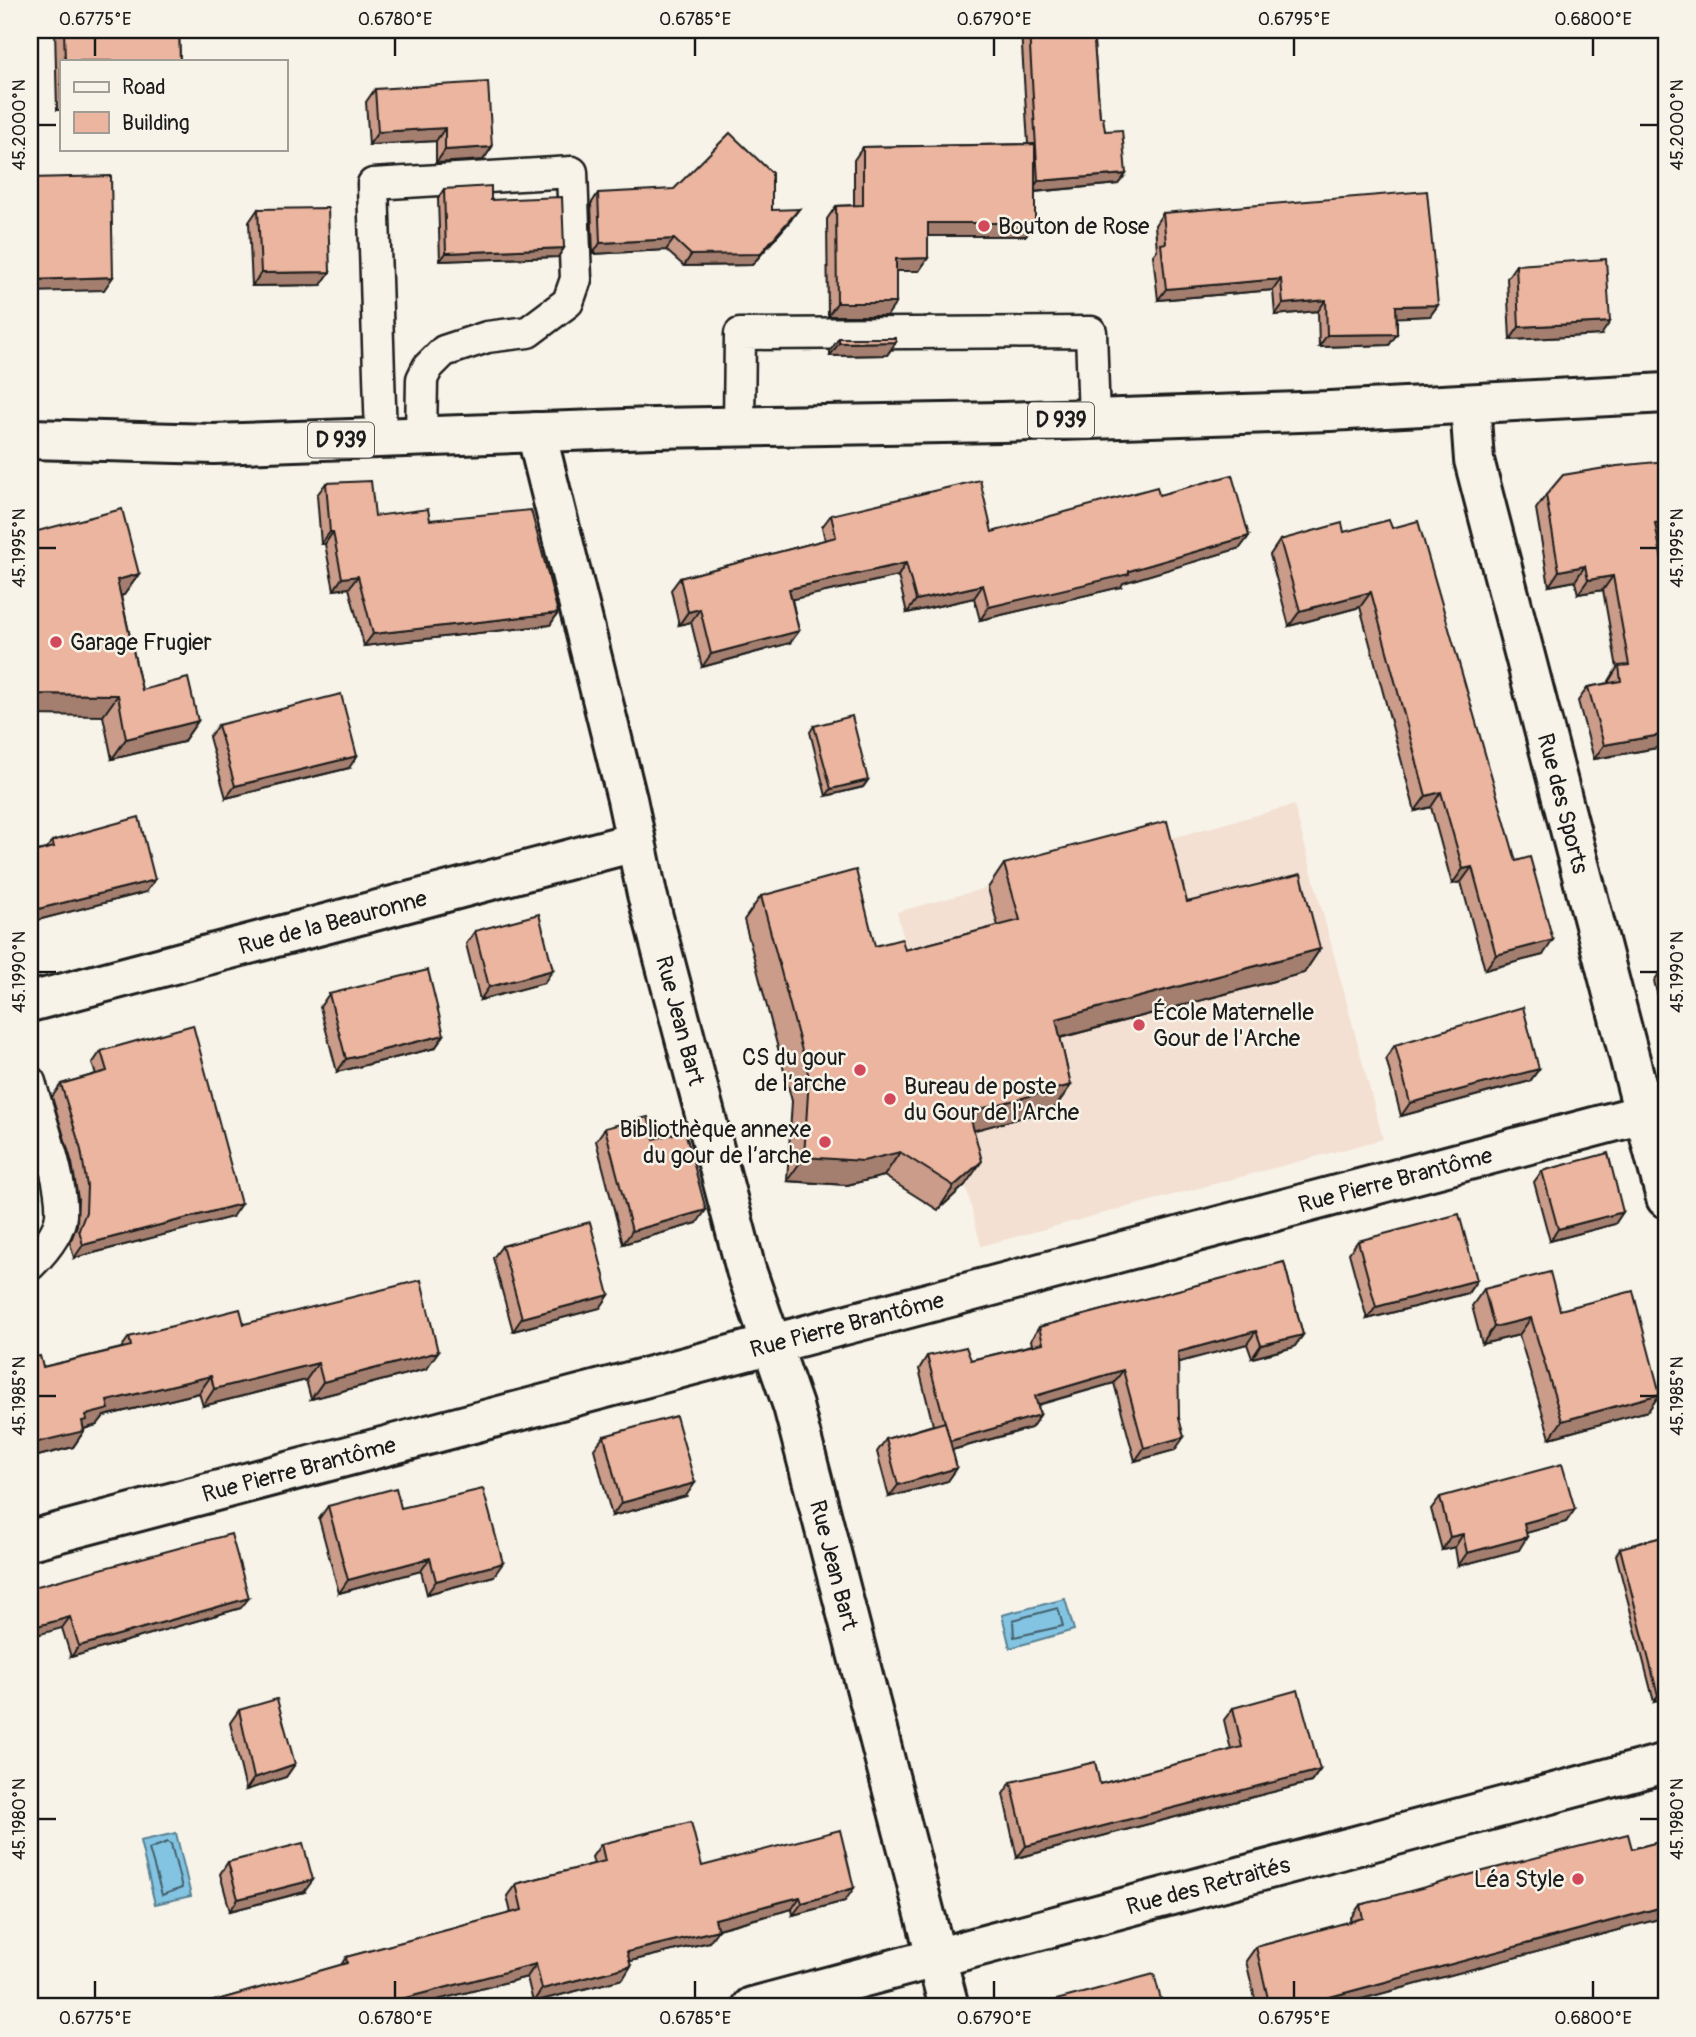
<svg xmlns="http://www.w3.org/2000/svg" width="1696" height="2037" font-family="Pangolin,sans-serif">
<style>
.built{fill:#f3e0d2}
.water{fill:#82c4e2;stroke:#598193;stroke-width:2}
.lines{fill:none;stroke-linecap:round;stroke-linejoin:round}
.shore{stroke:#455f6b;stroke-width:2}
.lane-casing{stroke:#1c1c1c;stroke-width:35}
.street-casing{stroke:#1c1c1c;stroke-width:44}
.primary-casing{stroke:#1c1c1c;stroke-width:44}
.lane{stroke:#f7f3e8;stroke-width:30}
.street{stroke:#f7f3e8;stroke-width:38}
.primary{stroke:#f7f3e8;stroke-width:38}
.wall{fill:#ca9c89;stroke:#1c1c1c;stroke-width:2}
.shaded-wall{fill:#a47f6f;stroke:#1c1c1c;stroke-width:2}
.building{fill:#ebb59f;stroke:#1c1c1c;stroke-width:2}
.ticks{fill:none;stroke:#1c1c1c;stroke-width:2.5}
.poi-dot{fill:#d1495b;stroke:#f7f3e8;stroke-width:2.5}
.labels{text-anchor:middle;stroke-width:5;stroke-linejoin:round;paint-order:stroke}
.shield{fill:#f7f3e8;stroke:#5e5c59;stroke-width:2}
.shield-label{font-size:21px;font-weight:bold;fill:#1c1c1c}
.poi-label{font-size:23px;fill:#1c1c1c;stroke:#f7f3e8;text-anchor:start}
.street-label{font-size:23px;fill:#1c1c1c;stroke:#f7f3e8}
.neatline{fill:none;stroke:#1c1c1c;stroke-width:2.5}
.ticks-label{font-size:18px;text-anchor:middle;fill:#1c1c1c}
</style>
<rect width="100%" height="100%" fill="#f7f3e8"/>
<filter id="ink" filterUnits="userSpaceOnUse"><feTurbulence type="fractalNoise" baseFrequency=".0143" numOctaves="2"/><feDisplacementMap in="SourceGraphic" scale="14" xChannelSelector="R" yChannelSelector="G"/><feConvolveMatrix kernelMatrix="1 2 1 2 8 2 1 2 1" color-interpolation-filters="sRGB"/></filter>
<g filter="url(#ink)">
<polygon class="built" points="1294,805 1383,1139 981,1246 897,912"/>
<g class="water">
<polygon points="1065,1599 1074,1630 1010,1648 1002,1615"/>
<polygon points="176,1833 191,1896 155,1904 140,1841"/>
</g>
<g class="lines">
<g class="shore">
<polygon points="1058,1608 1063,1626 1014,1637 1013,1620"/>
<polygon points="168,1842 171,1844 182,1888 162,1895 149,1849"/>
</g>
<defs>
<g id="lane">
<polyline points="739,426 740,334 1091,332 1094,419"/>
<polyline points="381,438 373,184 572,172 576,279 568,302 528,332 487,337 444,351 428,367 422,379 421,437"/>
<path d="M 30,1082 C 39,1116 64,1182 61,1215 C 60,1232 42,1253 30,1265"/>
</g>
<g id="street">
<path id="s1" d="M 1470,405 L 1474,460 L 1666,1198"/>
<path id="s2" d="M 536,432 L 627,799 L 647,894 L 746,1270 L 793,1406 L 949,2007"/>
<path id="s3" d="M 30,1002 L 635,842"/>
<path id="s4" d="M 30,1540 L 1666,1108"/>
<path id="s5" d="M 752,2007 L 1666,1763"/>
</g>
<polyline id="primary" points="30,439 214,444 653,428 1001,422 1330,411 1666,393"/>
</defs>
<use href="#lane" class="lane-casing"/>
<use href="#street" class="street-casing"/>
<use href="#primary" class="primary-casing"/>
<use href="#lane" class="lane"/>
<use href="#street" class="street"/>
<use href="#primary" class="primary"/>
</g>
<g class="wall">
<polygon points="55,30 179,30 180,61 61,61 61,110 57,110"/>
<polygon points="1021,30 1093,30 1100,117 1105,131 1126,174 1118,184 1035,192 1035,223 1026,236 928,236 928,258 919,271 896,271 887,316 828,316 827,219 836,206 854,205 854,160 863,147 1028,144"/>
<polygon points="375,89 492,147 483,160 436,163 436,141 369,145 366,102"/>
<polygon points="444,189 495,201 564,248 558,257 440,261 438,198"/>
<polygon points="598,193 772,210 791,220 752,265 684,266 666,250 593,254 591,204"/>
<polygon points="258,209 321,285 252,286 249,222"/>
<polygon points="1163,213 1438,305 1430,316 1397,317 1397,334 1389,345 1319,347 1318,311 1275,315 1273,290 1158,300 1153,255 1157,250 1155,225"/>
<polygon points="1516,265 1601,335 1510,340 1507,278"/>
<polygon points="839,338 896,342 887,355 830,356 830,351"/>
<polygon points="326,483 375,516 430,520 558,613 550,625 364,646 349,588 334,590 325,544 321,544 317,495"/>
<polygon points="1159,495 1249,536 1240,548 1123,583 1121,587 980,620 974,598 907,613 898,576 792,599 799,631 790,643 702,667 691,622 679,625 671,590 680,578 825,540 822,527 831,515 992,532"/>
<polygon points="1546,495 1657,537 1665,638 1657,748 1594,759 1578,701 1588,687 1609,683 1609,681 1617,668 1603,590 1578,594 1575,581 1549,586 1536,509"/>
<polygon points="1344,532 1543,955 1485,970 1461,882 1452,884 1431,807 1415,811 1360,607 1289,626 1270,555 1280,540"/>
<polygon points="30,533 139,574 124,595 121,596 142,690 198,721 183,742 112,759 103,716"/>
<polygon points="218,725 349,768 226,798 209,737"/>
<polygon points="814,726 868,780 863,787 826,796 810,732"/>
<polygon points="52,841 146,892 30,922 30,853 46,849"/>
<polygon points="1004,864 1187,902 1320,949 1304,973 1060,1038 1071,1085 1054,1109 974,1130 965,1185 938,1210 884,1176 847,1185 787,1181 792,1101 744,920 761,896 875,946 905,950 998,926 988,888"/>
<polygon points="475,931 544,983 480,1000 466,944"/>
<polygon points="1666,967 1666,1028 1654,981 1663,968"/>
<polygon points="329,994 444,1035 435,1048 337,1072 320,1007"/>
<polygon points="1395,1045 1539,1069 1530,1081 1401,1116 1386,1058"/>
<polygon points="101,1051 232,1217 74,1258 70,1243 77,1225 78,1199 72,1163 52,1097 61,1084 96,1074 92,1064"/>
<polygon points="605,1128 654,1139 697,1223 623,1244 596,1141"/>
<polygon points="1542,1171 1623,1212 1615,1224 1550,1241 1534,1182"/>
<polygon points="1358,1241 1477,1280 1468,1293 1367,1319 1349,1253"/>
<polygon points="502,1246 609,1295 600,1308 513,1331 493,1258"/>
<polygon points="1284,1262 1303,1335 1294,1347 1252,1358 1247,1344 1178,1362 1175,1450 1135,1461 1114,1383 1038,1405 1040,1415 1031,1428 952,1450 957,1468 948,1481 889,1497 877,1452 886,1439 933,1425 919,1369 927,1356 971,1360 1032,1345 1031,1340 1039,1327"/>
<polygon points="1484,1289 1660,1394 1648,1411 1550,1438 1519,1335 1482,1344 1472,1306"/>
<polygon points="244,1324 426,1369 311,1399 306,1380 203,1406 199,1393 104,1416 97,1425 84,1429 84,1431 73,1447 30,1458 30,1358 43,1367 121,1348 129,1337"/>
<polygon points="604,1436 686,1496 612,1516 594,1449"/>
<polygon points="1440,1497 1575,1509 1566,1522 1526,1533 1519,1550 1458,1566 1455,1547 1442,1550 1431,1509"/>
<polygon points="328,1506 401,1508 494,1576 427,1594 421,1571 339,1593 319,1519"/>
<polygon points="1666,1536 1666,1698 1654,1702 1616,1555 1620,1548"/>
<polygon points="30,1588 241,1608 71,1657 62,1628"/>
<polygon points="1233,1708 1320,1770 1311,1782 1017,1858 1003,1794 1011,1782 1100,1784 1231,1750 1224,1720"/>
<polygon points="239,1710 295,1764 286,1777 246,1790 230,1723"/>
<polygon points="1666,1840 1666,1917 1332,2007 1257,2007 1246,1961 1256,1947 1351,1922 1350,1919 1360,1905 1632,1849"/>
<polygon points="601,1844 702,1866 845,1901 793,1915 792,1909 718,1929 709,1942 630,1961 623,1979 533,2002 527,1977 410,2007 193,2007 341,1965 346,1957 511,1913 507,1896 516,1884 594,1864 592,1857"/>
<polygon points="228,1862 304,1892 230,1911 220,1874"/>
</g>
<g class="shaded-wall">
<polygon points="445,128 436,141 369,145 378,132"/>
<polygon points="492,147 483,160 436,163 445,150"/>
<polygon points="1126,174 1118,184 1031,192 1038,181"/>
<polygon points="799,209 791,220 752,265 684,266 691,255"/>
<polygon points="928,223 1035,223 1026,236 919,236"/>
<polygon points="674,239 666,250 593,254 600,243"/>
<polygon points="564,248 558,257 440,261 446,253"/>
<polygon points="928,258 919,271 887,271 896,259"/>
<polygon points="330,272 321,285 252,286 261,273"/>
<polygon points="113,277 104,290 30,292 30,280"/>
<polygon points="1281,279 1273,290 1158,300 1166,289"/>
<polygon points="1326,300 1318,311 1275,315 1283,304"/>
<polygon points="837,303 896,303 887,316 828,316"/>
<polygon points="1438,305 1430,316 1388,318 1396,306"/>
<polygon points="1610,322 1601,335 1510,340 1519,327"/>
<polygon points="1397,334 1389,345 1319,347 1327,335"/>
<polygon points="896,342 887,355 830,356 839,343"/>
<polygon points="1666,522 1666,536 1645,537 1655,523"/>
<polygon points="330,532 333,532 325,544 321,544"/>
<polygon points="1249,536 1240,548 1123,583 1121,587 980,620 989,607 1129,571"/>
<polygon points="906,563 898,576 780,602 789,589"/>
<polygon points="1585,566 1575,581 1549,586 1559,571"/>
<polygon points="139,574 124,595 102,601 117,580"/>
<polygon points="358,576 349,588 334,590 342,578"/>
<polygon points="1613,576 1603,590 1578,594 1588,580"/>
<polygon points="983,585 974,598 907,613 916,600"/>
<polygon points="1371,592 1360,607 1289,626 1300,611"/>
<polygon points="700,609 691,622 679,625 688,612"/>
<polygon points="558,613 550,625 364,646 373,634"/>
<polygon points="1666,626 1666,636 1664,639 1663,627"/>
<polygon points="799,631 790,643 702,667 711,654"/>
<polygon points="30,694 118,695 103,716 30,715"/>
<polygon points="198,721 183,742 112,759 126,739"/>
<polygon points="1666,734 1657,748 1594,759 1604,745"/>
<polygon points="357,756 349,768 226,798 235,786"/>
<polygon points="868,780 863,787 826,796 831,789"/>
<polygon points="1441,792 1431,807 1415,811 1426,796"/>
<polygon points="1472,867 1461,882 1452,884 1463,869"/>
<polygon points="155,880 146,892 30,922 30,911"/>
<polygon points="1553,940 1543,955 1485,970 1496,955"/>
<polygon points="1320,949 1304,973 1040,1043 1056,1019"/>
<polygon points="553,970 544,983 480,1000 489,987"/>
<polygon points="444,1035 435,1048 337,1072 346,1059"/>
<polygon points="1539,1069 1530,1081 1401,1116 1410,1103"/>
<polygon points="1071,1085 1054,1109 953,1136 969,1112"/>
<polygon points="900,1152 884,1176 847,1185 787,1181 804,1157"/>
<polygon points="982,1161 965,1185 938,1210 954,1186"/>
<polygon points="241,1204 232,1217 74,1258 83,1245"/>
<polygon points="706,1210 697,1223 623,1244 632,1231"/>
<polygon points="1623,1212 1615,1224 1550,1241 1558,1229"/>
<polygon points="1477,1280 1468,1293 1367,1319 1376,1307"/>
<polygon points="609,1295 600,1308 513,1331 522,1318"/>
<polygon points="1531,1318 1519,1335 1482,1344 1494,1327"/>
<polygon points="1256,1331 1247,1344 1169,1365 1178,1352"/>
<polygon points="1303,1335 1294,1347 1252,1358 1261,1345"/>
<polygon points="438,1352 426,1369 311,1399 323,1382"/>
<polygon points="318,1363 306,1380 203,1406 214,1389"/>
<polygon points="1123,1370 1114,1383 1026,1408 1035,1396"/>
<polygon points="211,1376 199,1393 104,1416 97,1425 80,1430 84,1431 73,1447 30,1458 30,1444 86,1415 107,1401"/>
<polygon points="1660,1394 1648,1411 1550,1438 1562,1421"/>
<polygon points="1040,1415 1031,1428 941,1453 950,1441"/>
<polygon points="1184,1437 1175,1450 1135,1461 1144,1448"/>
<polygon points="957,1468 948,1481 889,1497 898,1485"/>
<polygon points="695,1483 686,1496 612,1516 621,1503"/>
<polygon points="1575,1509 1566,1522 1515,1536 1524,1523"/>
<polygon points="1463,1534 1455,1547 1442,1550 1450,1537"/>
<polygon points="1527,1537 1519,1550 1458,1566 1467,1553"/>
<polygon points="430,1558 421,1571 339,1593 348,1580"/>
<polygon points="503,1563 494,1576 427,1594 436,1581"/>
<polygon points="249,1598 241,1608 71,1657 79,1646"/>
<polygon points="70,1617 62,1628 30,1637 30,1628"/>
<polygon points="1666,1693 1666,1698 1654,1702 1658,1695"/>
<polygon points="295,1764 286,1777 246,1790 254,1778"/>
<polygon points="1320,1770 1311,1782 1017,1858 1026,1846"/>
<polygon points="313,1880 304,1892 230,1911 238,1899"/>
<polygon points="854,1888 845,1901 793,1915 802,1903"/>
<polygon points="800,1897 792,1909 706,1932 715,1919"/>
<polygon points="1666,1906 1666,1917 1332,2007 1310,2007 1315,2001"/>
<polygon points="718,1930 709,1942 618,1964 627,1952"/>
<polygon points="536,1964 527,1977 410,2007 370,2007"/>
<polygon points="631,1966 623,1979 533,2002 542,1989"/>
</g>
<g class="building">
<polygon points="64,30 179,30 180,61 65,61"/>
<polygon points="1029,30 1093,30 1100,117 1103,117 1105,131 1122,130 1126,174 1038,181"/>
<polygon points="488,82 492,147 445,150 445,128 378,132 375,89"/>
<polygon points="730,133 772,173 772,210 799,209 760,254 691,255 674,239 600,243 598,193 674,189"/>
<polygon points="1035,144 1035,223 928,223 928,258 896,259 896,303 837,303 836,206 863,205 863,147"/>
<polygon points="111,176 113,277 30,280 30,178"/>
<polygon points="491,186 491,200 562,197 564,248 446,253 444,189"/>
<polygon points="1427,191 1438,305 1396,306 1397,334 1327,335 1326,300 1283,304 1281,279 1166,289 1161,244 1166,243 1163,213"/>
<polygon points="328,208 330,272 261,273 258,209"/>
<polygon points="1606,259 1610,322 1519,327 1516,265"/>
<polygon points="839,338 896,338 896,342 839,343"/>
<polygon points="1666,461 1666,522 1655,523 1666,582 1666,626 1663,627 1666,643 1666,719 1664,720 1666,734 1604,745 1588,687 1621,681 1619,666 1629,665 1613,576 1588,580 1585,566 1559,571 1546,495 1563,475 1617,466"/>
<polygon points="1232,475 1249,536 1129,571 1129,574 989,607 983,585 916,600 906,563 789,589 799,631 711,654 700,609 688,612 680,578 836,537 831,515 980,480 992,532 1157,487 1159,495"/>
<polygon points="371,481 375,516 428,509 430,520 531,510 558,613 373,634 358,576 342,578 333,532 330,532 326,483"/>
<polygon points="122,509 139,574 117,580 142,690 188,678 198,721 126,739 118,695 30,694 30,533"/>
<polygon points="1389,520 1392,528 1418,521 1516,861 1530,857 1553,940 1496,955 1472,867 1463,869 1441,792 1426,796 1371,592 1300,611 1280,540 1342,523 1344,532"/>
<polygon points="341,694 357,756 235,786 218,725"/>
<polygon points="852,716 868,780 831,789 814,726"/>
<polygon points="139,817 155,880 30,911 30,853 54,847 52,841"/>
<polygon points="1167,821 1187,902 1301,874 1320,949 1056,1019 1071,1085 969,1112 982,1161 954,1186 900,1152 863,1161 804,1157 809,1077 761,896 856,870 875,946 902,939 905,950 1020,920 1004,864"/>
<polygon points="539,914 553,970 489,987 475,931"/>
<polygon points="1666,967 1666,981 1663,968"/>
<polygon points="428,970 444,1035 346,1059 329,994"/>
<polygon points="1523,1007 1539,1069 1410,1103 1395,1045"/>
<polygon points="193,1025 241,1204 83,1245 79,1230 86,1212 87,1186 81,1150 61,1084 107,1071 101,1051"/>
<polygon points="648,1117 654,1139 685,1131 706,1210 632,1231 605,1128"/>
<polygon points="1608,1153 1623,1212 1558,1229 1542,1171"/>
<polygon points="1459,1214 1477,1280 1376,1307 1358,1241"/>
<polygon points="590,1222 609,1295 522,1318 502,1246"/>
<polygon points="1284,1262 1303,1335 1261,1345 1256,1331 1178,1352 1179,1418 1184,1437 1144,1448 1123,1370 1035,1396 1040,1415 950,1441 927,1356 966,1347 971,1360 1043,1343 1039,1327"/>
<polygon points="1550,1272 1560,1310 1633,1291 1660,1394 1562,1421 1531,1318 1494,1327 1484,1289"/>
<polygon points="421,1280 438,1352 323,1382 318,1363 214,1389 211,1376 107,1401 109,1409 86,1415 87,1420 82,1421 84,1431 30,1444 30,1358 40,1356 43,1367 131,1346 129,1337 240,1309 244,1324"/>
<polygon points="676,1416 695,1483 621,1503 604,1436"/>
<polygon points="945,1422 957,1468 898,1485 886,1439"/>
<polygon points="1562,1464 1575,1509 1524,1523 1527,1537 1467,1553 1463,1534 1450,1537 1440,1497"/>
<polygon points="396,1488 401,1508 483,1489 503,1563 436,1581 430,1558 348,1580 328,1506"/>
<polygon points="231,1534 249,1598 79,1646 70,1617 30,1628 30,1588"/>
<polygon points="1666,1536 1666,1693 1658,1695 1620,1548"/>
<polygon points="1298,1690 1320,1770 1026,1846 1011,1782 1095,1762 1100,1784 1242,1747 1233,1708"/>
<polygon points="277,1699 295,1764 254,1778 239,1710"/>
<polygon points="691,1822 702,1866 840,1830 854,1888 802,1903 800,1897 715,1919 718,1930 627,1952 631,1966 542,1989 536,1964 370,2007 193,2007 347,1963 346,1957 522,1910 516,1884 605,1861 601,1844"/>
<polygon points="1628,1834 1632,1849 1666,1840 1666,1906 1315,2001 1317,2007 1270,2007 1256,1947 1363,1918 1360,1905 1476,1873"/>
<polygon points="303,1843 313,1880 238,1899 228,1862"/>
<polygon points="1154,1974 1163,2007 1046,2007 1045,2003"/>
<polygon points="67,2003 68,2007 47,2007"/>
</g>
</g>
<path class="ticks" d="M 95,38 L 95,56M 395,38 L 395,56M 695,38 L 695,56M 994,38 L 994,56M 1294,38 L 1294,56M 1593,38 L 1593,56M 38,125 L 56,125M 1640,125 L 1658,125M 38,548 L 56,548M 1640,548 L 1658,548M 38,972 L 56,972M 1640,972 L 1658,972M 38,1396 L 56,1396M 1640,1396 L 1658,1396M 38,1819 L 56,1819M 1640,1819 L 1658,1819M 95,1981 L 95,1998M 395,1981 L 395,1998M 695,1981 L 695,1998M 994,1981 L 994,1998M 1294,1981 L 1294,1998M 1593,1981 L 1593,1998"/>
<g class="poi-dot">
<circle cx="984" cy="226" r="7"/>
<circle cx="56" cy="642" r="7"/>
<circle cx="1139" cy="1025" r="7"/>
<circle cx="860" cy="1070" r="7"/>
<circle cx="890" cy="1099" r="7"/>
<circle cx="825" cy="1142" r="7"/>
<circle cx="1578" cy="1879" r="7"/>
</g>
<g class="labels">
<g class="shield">
<rect x="1028" y="402.5" width="66" height="35" rx="5"/>
<rect x="308" y="422.5" width="66" height="35" rx="5"/>
</g>
<g class="shield-label">
<text x="1061" y="427">D 939</text>
<text x="341" y="447">D 939</text>
</g>
<g class="poi-label">
<text x="998" y="234">Bouton de Rose</text>
<text x="70" y="650">Garage Frugier</text>
<text x="1153" y="1020">École Maternelle<tspan x="1153" dy="26">Gour de l'Arche</tspan></text>
<text x="846" y="1065" text-anchor="end">CS du gour<tspan x="846" dy="26">de l’arche</tspan></text>
<text x="904" y="1094">Bureau de poste<tspan x="904" dy="26">du Gour de l'Arche</tspan></text>
<text x="811" y="1137" text-anchor="end">Bibliothèque annexe<tspan x="811" dy="26">du gour de l’arche</tspan></text>
<text x="1564" y="1887" text-anchor="end">Léa Style</text>
</g>
<g class="street-label">
<text dy="8" stroke="none"><textPath href="#s1" startOffset="410">Rue des Sports</textPath></text>
<text dy="8" stroke="none"><textPath href="#s3" startOffset="313">Rue de la Beauronne</textPath></text>
<text dy="8" stroke="none"><textPath href="#s2" startOffset="606">Rue Jean Bart</textPath></text>
<text dy="8" stroke="none"><textPath href="#s4" startOffset="1412">Rue Pierre Brantôme</textPath></text>
<text dy="8" stroke="none"><textPath href="#s4" startOffset="845">Rue Pierre Brantôme</textPath></text>
<text dy="8" stroke="none"><textPath href="#s4" startOffset="278">Rue Pierre Brantôme</textPath></text>
<text dy="8" stroke="none"><textPath href="#s2" startOffset="1172">Rue Jean Bart</textPath></text>
<text dy="8" stroke="none"><textPath href="#s5" startOffset="472">Rue des Retraités</textPath></text>
</g>
</g>
<rect width="1696" height="2037" fill="none" stroke="#f7f3e8" stroke-width="77"/>
<rect x="60" y="60" width="228" height="91" fill="#f7f3e8" stroke="#9f9d96" stroke-width="2"/>
<rect x="74" y="82" width="35" height="10" fill="#f7f3e8" stroke="#9f9d96" stroke-width="2"/>
<text x="122" y="94" font-size="21" fill="#1c1c1c">Road</text>
<rect x="74" y="112" width="35" height="21" fill="#ebb59f" stroke="#9f9d96" stroke-width="2"/>
<text x="122" y="130" font-size="21" fill="#1c1c1c">Building</text>
<rect x="38" y="38" width="1620" height="1960" class="neatline"/>
<g class="ticks-label">
<text x="95" y="25">0.6775°E</text>
<text x="395" y="25">0.6780°E</text>
<text x="695" y="25">0.6785°E</text>
<text x="994" y="25">0.6790°E</text>
<text x="1294" y="25">0.6795°E</text>
<text x="1593" y="25">0.6800°E</text>
<text transform="translate(19 125) rotate(-90)" y="6">45.2000°N</text>
<text transform="translate(1677 125) rotate(-90)" y="6">45.2000°N</text>
<text transform="translate(19 548) rotate(-90)" y="6">45.1995°N</text>
<text transform="translate(1677 548) rotate(-90)" y="6">45.1995°N</text>
<text transform="translate(19 972) rotate(-90)" y="6">45.1990°N</text>
<text transform="translate(1677 972) rotate(-90)" y="6">45.1990°N</text>
<text transform="translate(19 1396) rotate(-90)" y="6">45.1985°N</text>
<text transform="translate(1677 1396) rotate(-90)" y="6">45.1985°N</text>
<text transform="translate(19 1819) rotate(-90)" y="6">45.1980°N</text>
<text transform="translate(1677 1819) rotate(-90)" y="6">45.1980°N</text>
<text x="95" y="2024">0.6775°E</text>
<text x="395" y="2024">0.6780°E</text>
<text x="695" y="2024">0.6785°E</text>
<text x="994" y="2024">0.6790°E</text>
<text x="1294" y="2024">0.6795°E</text>
<text x="1593" y="2024">0.6800°E</text>
</g>
</svg>
